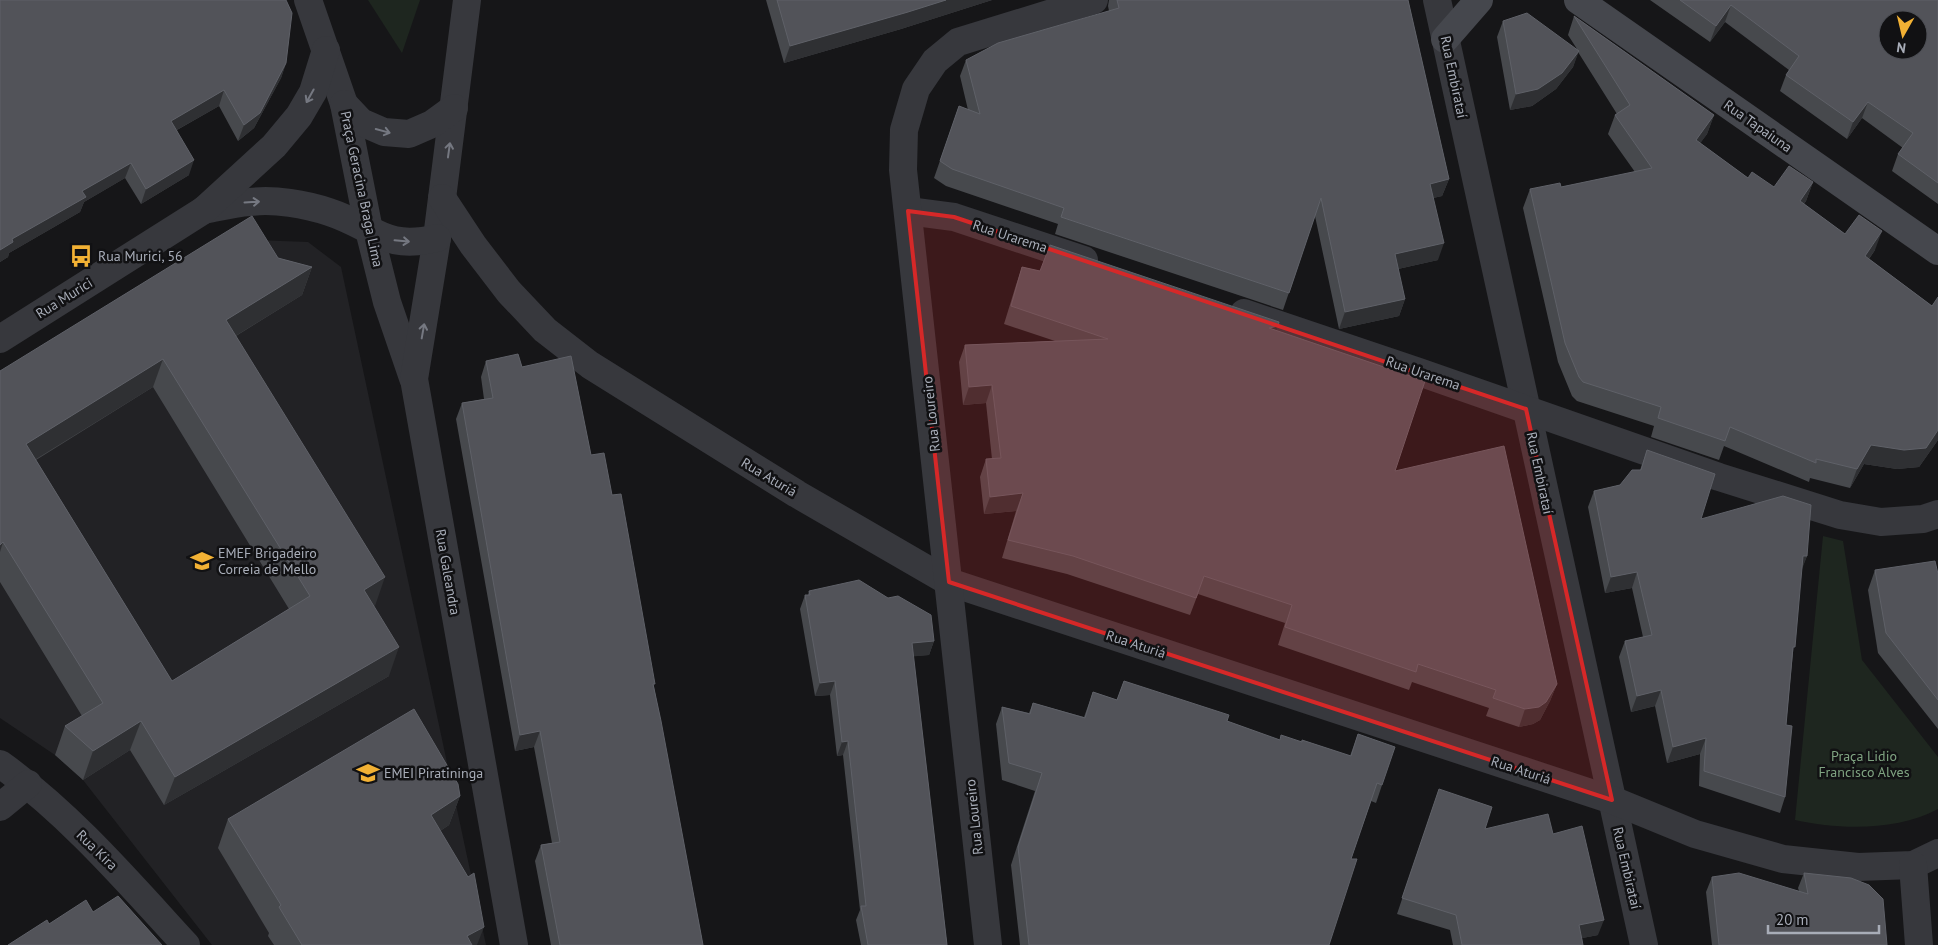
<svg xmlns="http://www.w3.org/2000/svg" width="1938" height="945" font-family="'PT Sans',sans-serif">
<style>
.built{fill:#222225}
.green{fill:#1e261f}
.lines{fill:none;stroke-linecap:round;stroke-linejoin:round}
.street{stroke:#37383d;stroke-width:28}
.secondary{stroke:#45474d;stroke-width:28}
.wall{fill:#47494d;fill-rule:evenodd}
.shaded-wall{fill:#2f3033}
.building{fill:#525359;stroke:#5f6168;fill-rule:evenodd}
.oneway{stroke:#757881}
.marked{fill:#d62828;fill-opacity:0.2;stroke:#d62828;stroke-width:4;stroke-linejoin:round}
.labels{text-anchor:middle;stroke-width:5;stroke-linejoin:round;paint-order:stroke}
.street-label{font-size:14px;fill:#a8adb8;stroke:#111113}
.poi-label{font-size:14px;fill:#a8adb8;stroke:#111113;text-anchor:start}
.park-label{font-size:14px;fill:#7fa381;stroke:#111113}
</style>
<rect width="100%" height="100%" fill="#161618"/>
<polygon class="built" points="255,240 308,242 341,267 486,945 212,945 83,780 55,755 0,718 0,390"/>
<g class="green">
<polygon points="368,0 420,0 402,53"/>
<path d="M 1823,536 L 1843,541 L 1862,660 L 1938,757 L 1938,809 C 1897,831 1840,830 1795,820 Z"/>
</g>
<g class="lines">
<g class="street">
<polyline points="308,0 344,104 369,230 387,302 413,378"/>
<polyline points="467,0 437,238 414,379 514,945"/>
<polyline points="1437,0 1644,945"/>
<polyline points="344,104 361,122 384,132 409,134 432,124 454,108"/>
<polyline points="442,198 473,245 509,292 545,330 590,365 797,494 949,582 1612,800 1695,834 1783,859 1858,867 1913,865 1938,853"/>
<path d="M 204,210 C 219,207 235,203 250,202 C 275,199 305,204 329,212 C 375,227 384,251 437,238"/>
<polyline points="908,211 954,217 1084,260"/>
<polyline points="1244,313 1419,372 1719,477 1840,515 1881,522 1923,519 1938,514"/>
<polyline points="0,339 204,210 274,146 299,116 313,92 326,50"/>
<path d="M 0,764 C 69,813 129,883 186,945"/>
<polyline points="0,807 28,784"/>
<polyline points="1913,865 1919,945"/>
<polyline points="988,945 903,170 904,130 916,89 935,61 958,42 1094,0"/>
</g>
<g class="secondary">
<polyline points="1578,0 1938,251"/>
<polyline points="1445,39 1479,0"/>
</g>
</g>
<g class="wall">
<polygon points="0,0 286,63 281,78 254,128 238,141 219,106 177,130 189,175 141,204 125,178 84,202 80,212 9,253 8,257 0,262"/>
<polygon points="766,0 992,0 901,29 784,63"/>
<polygon points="1109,0 1408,0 1449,179 1442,196 1433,198 1438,260 1398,269 1405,299 1399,316 1339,329 1315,216 1283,310 1055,234 1058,224 946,186 934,178 959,106 968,110 960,76 966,60 1109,11 1108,6"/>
<polygon points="1650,0 1938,0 1938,204 1892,171 1898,154 1903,148 1862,118 1847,139 1780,91 1786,75 1789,70 1725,22 1710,42"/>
<polygon points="1574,16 1714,115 1707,134 1700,143 1748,178 1774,187 1813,182 1806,201 1804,204 1845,234 1875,250 1869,259 1932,306 1938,297 1938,440 1919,467 1897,469 1864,464 1850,488 1810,478 1809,482 1724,446 1719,460 1651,437 1654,426 1577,401 1572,396 1558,362 1523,208 1530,189 1561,187 1635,172 1608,134 1615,115 1617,114 1578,52 1573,67 1556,89 1532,106 1510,110 1497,37 1503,21 1577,49 1568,35"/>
<path d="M 278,258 L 312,267 L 302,295 L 236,336 L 375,606 L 374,606 L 389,676 L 164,805 L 130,750 L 83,780 L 55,755 L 65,726 L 82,716 L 0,582 L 0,371 ZM 153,387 L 289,609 L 172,681 L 36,460 Z"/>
<polygon points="1022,267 1276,330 1395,471 1557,684 1550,701 1540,720 1533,724 1519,727 1486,716 1489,708 1412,682 1409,690 1278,645 1285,623 1198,594 1190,615 1067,574 1002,558 1016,511 984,514 980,477 986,459 992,459 986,403 963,405 959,362 965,345 1055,341 1004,324 1016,285"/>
<polygon points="486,361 522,367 591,455 612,495 654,687 703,945 551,945 535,861 541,845 552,843 534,747 515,751 456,419 462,403 484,399 481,377"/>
<polygon points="1647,450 1701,519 1807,556 1801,570 1786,725 1785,797 1780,813 1699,786 1700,754 1667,763 1655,706 1631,712 1619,657 1625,641 1643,637 1632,588 1605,593 1588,507 1594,491 1620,485 1640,470"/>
<polygon points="1875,570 1938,574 1938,729 1878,653 1868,590"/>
<polygon points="809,591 934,641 929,655 913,656 947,945 861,945 856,920 860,910 843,755 837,756 830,695 815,696 800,609 805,595 808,595"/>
<polygon points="1124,681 1227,721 1280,740 1301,742 1302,740 1350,756 1358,734 1382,785 1376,803 1371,801 1351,859 1329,945 1020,945 1011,865 1035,791 1002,780 996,724 1002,707 1029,713 1033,703 1084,717 1093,692 1117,700"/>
<polygon points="460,796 449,825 440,831 477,945 274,945 268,936 269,933 218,848 228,819"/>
<polygon points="1434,804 1485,829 1553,834 1598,935 1582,938 1583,945 1453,945 1450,930 1397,914"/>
<polygon points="1804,873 1887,945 1712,945 1706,892 1712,877 1799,891 1798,888"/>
</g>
<g class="shaded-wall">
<polygon points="946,0 992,0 901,29 784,63 790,46"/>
<polygon points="1731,5 1725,22 1710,42 1716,26"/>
<polygon points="1579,51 1573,67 1556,89 1532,106 1510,110 1516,94"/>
<polygon points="286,63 281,78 254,128 238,141 244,125"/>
<polygon points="224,90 219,106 166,136 171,121"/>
<polygon points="1868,102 1862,118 1847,139 1853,122"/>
<polygon points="1714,115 1707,134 1689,159 1696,140"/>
<polygon points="194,160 189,175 141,204 146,189"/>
<polygon points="131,163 125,178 84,202 80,212 9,253 8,257 0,262 0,250 12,239 82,191"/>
<polygon points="1449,179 1442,196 1424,200 1430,184"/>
<polygon points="1813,182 1806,201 1793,220 1800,201"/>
<polygon points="1882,231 1875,250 1858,274 1865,256"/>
<polygon points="1444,243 1438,260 1389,271 1395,254"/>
<polygon points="312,267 302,295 216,348 226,320"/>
<polygon points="1405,299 1399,316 1339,329 1345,312"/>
<polygon points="1278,326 1271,344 1269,328"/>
<polygon points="163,359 153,387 15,472 26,444"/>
<polygon points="992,385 986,403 963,405 969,387"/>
<polygon points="1938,430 1938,440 1919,467 1897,469 1864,464 1850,488 1857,469 1871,445"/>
<polygon points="1023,493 1016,511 984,514 990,497"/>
<polygon points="3,542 0,552 0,545"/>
<polygon points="1803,556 1807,556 1801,572"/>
<polygon points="1637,572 1632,588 1605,593 1611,577"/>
<polygon points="385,577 375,606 354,618 364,590"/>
<polygon points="934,641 929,655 907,657 912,643"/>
<polygon points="399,647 389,676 164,805 175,777"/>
<polygon points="835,681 830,695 815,696 820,683"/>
<polygon points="1557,684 1550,701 1540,720 1533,724 1519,727 1525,709"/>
<polygon points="1661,690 1655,706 1631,712 1637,696"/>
<polygon points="141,721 130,750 83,780 93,751"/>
<polygon points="540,731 534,747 515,751 520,735"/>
<polygon points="1706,738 1700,754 1667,763 1673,747"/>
<polygon points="848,741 843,755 837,756 842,742"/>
<polygon points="460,796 449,825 420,844 431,815"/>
<polygon points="1604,920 1598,935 1573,940 1579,925"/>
<polygon points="484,927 477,945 464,945 467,936"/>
</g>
<g class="building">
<polygon points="0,0 286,0 292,13 286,63 260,113 244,125 224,90 171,121 194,160 146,189 131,163 82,191 86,197 12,239 13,242 0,250"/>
<polygon points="777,0 946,0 908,12 790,46"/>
<polygon points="1117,0 1408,0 1449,179 1430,184 1444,243 1395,254 1405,299 1345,312 1321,198 1289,293 1061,217 1064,208 952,169 940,161 959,106 980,114 966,60 998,43 1119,8"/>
<path d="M 1680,0 L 1938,0 L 1938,183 L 1898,154 L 1913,133 L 1868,102 L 1853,122 L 1786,75 L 1799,56 L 1731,5 L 1716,26 ZM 1888,20 L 1918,20 L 1918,50 L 1888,50 Z"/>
<polygon points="1527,13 1579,51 1562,73 1538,89 1516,94 1503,21"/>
<polygon points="1574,16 1714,115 1696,140 1748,178 1752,172 1774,187 1789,166 1813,182 1800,201 1845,234 1859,215 1882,231 1865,256 1932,306 1938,297 1938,430 1926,448 1904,450 1871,445 1857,469 1816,459 1816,463 1730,427 1725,441 1658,418 1661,407 1583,382 1579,377 1565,343 1530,189 1560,183 1561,187 1652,168 1615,115 1630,105"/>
<path d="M 252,216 L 278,258 L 312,267 L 226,320 L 385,577 L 364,590 L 399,647 L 175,777 L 141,721 L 93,751 L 65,726 L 103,703 L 3,542 L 0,545 L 0,371 ZM 163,359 L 310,596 L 172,681 L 26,444 Z"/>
<polygon points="1050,245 1279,322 1278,326 1269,328 1425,381 1395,471 1504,446 1557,684 1546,702 1539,707 1525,709 1493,698 1496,690 1418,664 1416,672 1285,627 1292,605 1204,576 1196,598 1073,556 1008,540 1023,493 990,497 986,459 1001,458 992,385 969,387 965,345 1108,339 1011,306 1022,267 1040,271"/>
<polygon points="518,354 522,367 571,356 591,455 604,453 612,495 621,494 655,684 653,684 661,721 703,945 560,945 541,845 560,842 540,731 520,735 462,403 493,398 486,361"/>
<polygon points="1647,450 1715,474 1701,519 1783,496 1811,505 1807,556 1803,556 1795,647 1793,647 1786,725 1792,726 1785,797 1704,771 1706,738 1673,747 1661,690 1637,696 1625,641 1652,635 1637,572 1611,577 1594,491 1620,485 1632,470 1641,470"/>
<polygon points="1935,561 1938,574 1938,700 1886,633 1875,570"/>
<polygon points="859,580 888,598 898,596 931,615 934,641 912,643 947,945 868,945 861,906 866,906 848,741 842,742 835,681 820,683 805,595 810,595 809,591"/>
<polygon points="1124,681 1229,715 1227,721 1280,740 1281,735 1302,742 1302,740 1351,756 1358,734 1395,747 1382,785 1377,783 1351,859 1357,859 1329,945 1029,945 1018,847 1042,773 1009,763 1002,707 1030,714 1033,703 1085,718 1093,692 1117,700"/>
<polygon points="414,709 458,784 460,796 431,815 468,877 474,873 484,927 467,936 472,945 302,945 279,907 281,905 228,819"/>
<polygon points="1439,789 1492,807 1485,829 1548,814 1553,834 1582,826 1604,920 1579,925 1583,945 1462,945 1456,915 1402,898"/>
<polygon points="1739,873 1808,894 1804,873 1851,878 1869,885 1883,899 1887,945 1719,945 1712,877"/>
<polygon points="118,896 162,945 8,945 47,920 49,924 86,900 93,912"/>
</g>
<defs><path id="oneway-shaft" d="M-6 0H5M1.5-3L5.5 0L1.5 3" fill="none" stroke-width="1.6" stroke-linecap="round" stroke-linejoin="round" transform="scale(1.25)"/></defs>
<g class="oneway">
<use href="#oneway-shaft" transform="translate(310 96) rotate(119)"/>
<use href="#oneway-shaft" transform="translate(383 131) rotate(15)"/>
<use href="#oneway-shaft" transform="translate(449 150) rotate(-82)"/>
<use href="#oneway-shaft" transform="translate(252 202) rotate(-3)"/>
<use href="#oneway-shaft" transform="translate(402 241) rotate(5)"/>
<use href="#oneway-shaft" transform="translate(423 331) rotate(-80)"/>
</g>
<path class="marked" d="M 908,211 L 954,217 L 1526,409 L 1612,800 L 949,582 Z"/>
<defs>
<symbol id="bus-bare" viewBox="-9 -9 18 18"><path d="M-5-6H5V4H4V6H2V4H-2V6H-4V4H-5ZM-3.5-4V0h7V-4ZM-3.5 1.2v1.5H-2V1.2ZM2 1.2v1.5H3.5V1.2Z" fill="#f2b134" stroke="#111113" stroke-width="2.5" paint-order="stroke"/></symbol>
<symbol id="school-bare" viewBox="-9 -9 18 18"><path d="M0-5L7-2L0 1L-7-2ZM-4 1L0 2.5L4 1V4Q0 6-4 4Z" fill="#f2b134" stroke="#111113" stroke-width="2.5" paint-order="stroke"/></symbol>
</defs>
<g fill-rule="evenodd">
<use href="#bus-bare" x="65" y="240" width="32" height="32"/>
<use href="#school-bare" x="186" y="545" width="32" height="32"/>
<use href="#school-bare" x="352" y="757" width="32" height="32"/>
</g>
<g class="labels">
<g class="street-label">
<text transform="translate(1454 77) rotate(78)" y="5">Rua Embirataí</text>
<text transform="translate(1758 126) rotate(35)" y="5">Rua Tapaiuna</text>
<text transform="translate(362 189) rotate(78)" y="5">Praça Geracina Braga Lima</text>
<text transform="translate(1010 236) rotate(18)" y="5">Rua Urarema</text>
<text transform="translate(64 298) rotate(-32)" y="5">Rua Murici</text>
<text transform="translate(1423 373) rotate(19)" y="5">Rua Urarema</text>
<text transform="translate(931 414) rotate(-96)" y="5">Rua Loureiro</text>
<text transform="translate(1540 473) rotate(78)" y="5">Rua Embirataí</text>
<text transform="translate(769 477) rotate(31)" y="5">Rua Aturiá</text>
<text transform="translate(448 572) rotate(80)" y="5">Rua Galeandra</text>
<text transform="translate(1136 644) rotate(18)" y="5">Rua Aturiá</text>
<text transform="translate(1521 770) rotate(18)" y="5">Rua Aturiá</text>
<text transform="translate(974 817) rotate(-96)" y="5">Rua Loureiro</text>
<text transform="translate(97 850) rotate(44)" y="5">Rua Kira</text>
<text transform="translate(1627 868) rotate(77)" y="5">Rua Embirataí</text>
</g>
<g class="poi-label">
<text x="98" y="261">Rua Murici, 56</text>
<text x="218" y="558">EMEF Brigadeiro<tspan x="218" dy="16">Correia de Mello</tspan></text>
<text x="384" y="778">EMEI Piratininga</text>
</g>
<g class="park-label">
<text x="1864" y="761">Praça Lidio<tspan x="1864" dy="16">Francisco Alves</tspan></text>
</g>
</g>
<g transform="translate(1903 35) rotate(188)"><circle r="24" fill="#111113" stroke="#4d4f55"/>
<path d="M0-4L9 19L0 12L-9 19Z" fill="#f2b134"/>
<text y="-8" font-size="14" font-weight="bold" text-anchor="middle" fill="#a8adb8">N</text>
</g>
<path d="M1768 925v8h111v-8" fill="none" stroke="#a8adb8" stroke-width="2.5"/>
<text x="1776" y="925" font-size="15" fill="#a8adb8" stroke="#111113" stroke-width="4" paint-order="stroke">20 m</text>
</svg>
